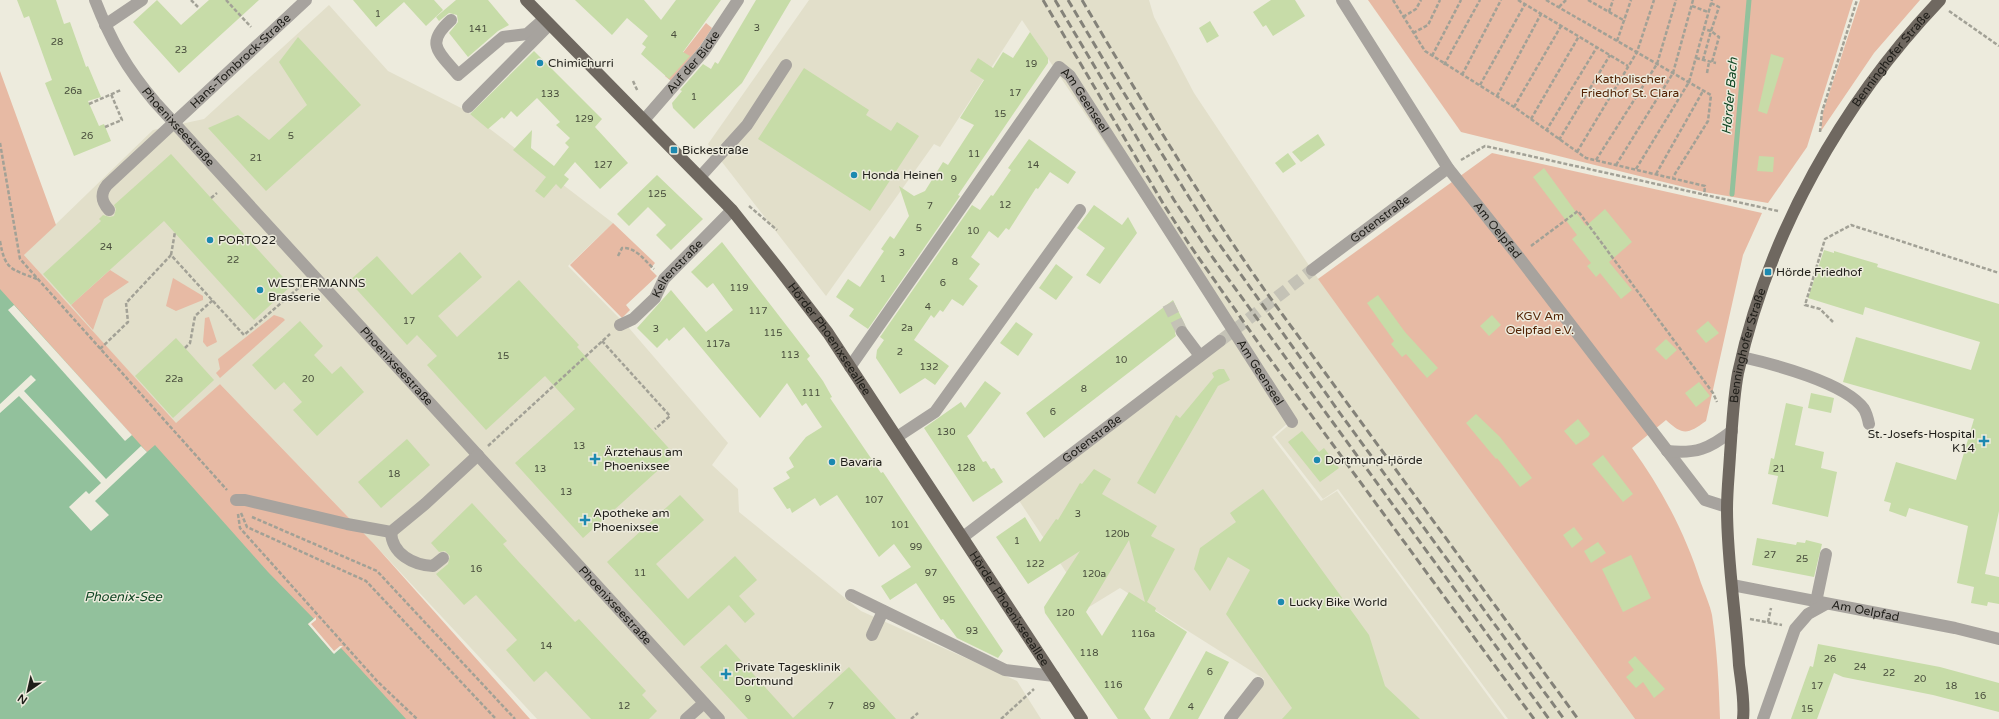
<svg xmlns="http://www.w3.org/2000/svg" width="1999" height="719" font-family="'Varela Round',sans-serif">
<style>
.built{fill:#e2dfca}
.green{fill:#e7baa4}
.water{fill:#92c19c}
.pier{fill:#edebdd}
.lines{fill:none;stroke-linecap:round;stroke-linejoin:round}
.stream{stroke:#92c19c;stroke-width:5}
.building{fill:#c7dca8;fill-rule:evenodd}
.minor-tunnel{stroke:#c4c2b6;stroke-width:12;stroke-dasharray:12 6;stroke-linecap:butt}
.path{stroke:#a2a196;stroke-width:2.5;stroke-dasharray:4 2;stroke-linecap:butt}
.minor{stroke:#a7a39e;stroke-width:12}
.major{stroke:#6f6860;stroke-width:12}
.rail{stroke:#848279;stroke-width:3;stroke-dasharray:8 4;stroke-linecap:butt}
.poi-dot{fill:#1c89b0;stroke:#edebdd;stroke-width:1.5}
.labels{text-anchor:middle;stroke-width:3;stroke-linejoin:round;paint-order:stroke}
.number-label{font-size:10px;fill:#494e3d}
.street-label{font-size:12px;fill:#1f1e19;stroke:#edebdd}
.poi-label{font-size:12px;fill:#1f1e19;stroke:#edebdd;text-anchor:start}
.park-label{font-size:12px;fill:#542405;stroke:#edebdd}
.water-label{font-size:13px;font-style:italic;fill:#0f4522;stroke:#edebdd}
</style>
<rect width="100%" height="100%" fill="#edebdd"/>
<g class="built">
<polygon points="809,0 1149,0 1154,17 1194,93 1312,270 1635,719 1508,719 1338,489 1323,499 1275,437 1292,422 1022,20 940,147 934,144 826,296 708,144"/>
<polygon points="329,5 388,71 465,110 613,223 568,266 629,328 728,443 712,465 738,489 739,512 861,611 1017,681 1041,719 537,719 374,544 220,384 176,424 24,255 153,130 204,119"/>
<polygon points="1231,335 1289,422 1272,437 1321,501 1337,491 1505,719 1233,719 1264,679 1120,588 1089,607 1018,499"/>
</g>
<g class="green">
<polygon points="1368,0 1853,0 1807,147 1768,203 1704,192 1461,132"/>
<polygon points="1860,0 1920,0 1874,53 1821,131 1823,112"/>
<polygon points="706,23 712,28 700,46 671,81 665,76"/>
<polygon points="0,71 56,225 24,255 176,423 220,384 374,544 530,719 0,719"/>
<path d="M 1492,153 L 1762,213 L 1743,255 L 1706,421 C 1688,434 1683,436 1666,420 L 1632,448 C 1662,489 1686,535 1701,583 C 1705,594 1710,605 1712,615 C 1717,649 1719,685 1720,719 L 1635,719 L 1318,279 Z"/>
<polygon points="613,223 655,263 650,269 657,276 626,305 630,310 622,318 570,265"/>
<polygon points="110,270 129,282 104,299 93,330 71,305"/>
<polygon points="173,278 203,296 203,300 176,311 166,306"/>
<polygon points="274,315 283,318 285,320 220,378 216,373 220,369 218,359"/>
<polygon points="209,317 217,342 207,347 203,342 205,318"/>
</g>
<polygon class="water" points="0,289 147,452 155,445 268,572 314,619 308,624 333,653 341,648 406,719 0,719"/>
<g class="pier">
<polygon points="14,305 132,435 125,441 8,310"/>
<polygon points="31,375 36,380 24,391 106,479 141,446 147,452 95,501 109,515 91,531 69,507 86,491 89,494 101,483 19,396 0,413 0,404"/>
<polygon points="316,617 316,620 311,624 334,651 340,646 343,646 334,654 308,624"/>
</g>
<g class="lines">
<polyline class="stream" points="1732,194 1749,0"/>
</g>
<g class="building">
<polygon points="17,0 56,0 64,24 70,22 86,67 88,66 101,97 88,101 99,126 104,124 111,141 74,156 45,83 52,80 29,16 24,18"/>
<polygon points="157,0 181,25 209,0 259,0 179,73 133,22"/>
<polygon points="353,0 434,0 443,10 426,26 404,2 376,27"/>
<polygon points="456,0 488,0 509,25 498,31 468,57 449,33 458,22 457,15 449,13 439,21 436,17"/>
<polygon points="575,0 644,0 661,20 676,0 721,0 683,52 690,56 669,79 641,54 646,47 642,44 648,36 627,18 612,35"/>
<polygon points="756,0 791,0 742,83 694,129 673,108 672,103 682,91 680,90 703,64 711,69 715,62 718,64"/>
<polygon points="1271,0 1295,0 1305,16 1273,36 1266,25 1263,27 1253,12"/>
<polygon points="1210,21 1219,36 1207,43 1199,28"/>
<polygon points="1030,32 1048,58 1048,63 958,195 960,196 868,329 849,316 854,309 836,297 848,279 860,287 884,251 881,249 890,236 894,239 909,216 899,186 914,196 925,191 943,162 948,165 974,125 960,118 984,80 970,71 978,58 993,68 1003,52 1013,58"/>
<polygon points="298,37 361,105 266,191 208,128 238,115 269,140 307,105 279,62"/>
<polygon points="534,51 602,119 595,127 628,163 600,189 575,162 564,175 569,179 561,189 556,184 544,198 535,191 546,177 513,150 532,130 531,148 554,166 569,147 565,143 570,138 556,125 560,122 537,98 517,117 511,111 504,119 502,117 488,129 470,114"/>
<polygon points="1771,54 1784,58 1767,114 1758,111"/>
<polygon points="804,68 869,110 866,115 891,131 897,122 919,136 870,211 758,139"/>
<polygon points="1318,134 1325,145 1301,162 1292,152"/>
<polygon points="1029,139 1076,172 1068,184 1050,172 1038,189 1036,188 1009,230 1006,228 998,238 989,231 971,257 980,264 969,279 978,286 963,306 952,299 943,312 940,310 934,318 931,315 914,340 949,366 935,385 925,378 900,394 876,358 877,350 884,340 880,337 972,205 980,210 991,195 993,196 1011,170 1008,168"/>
<polygon points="1288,153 1296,164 1283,173 1275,163"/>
<polygon points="171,154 291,286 254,320 164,221 71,305 43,274 101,221 99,219 103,215 110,217 114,216 116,209 114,205"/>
<polygon points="1759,156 1774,157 1773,172 1757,171"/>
<polygon points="1544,168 1586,226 1605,209 1632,242 1609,262 1632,290 1621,299 1600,273 1596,277 1587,266 1591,263 1572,239 1577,235 1533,177"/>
<polygon points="657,175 703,219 671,250 656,235 666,225 648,207 629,226 617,214"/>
<polygon points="1094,205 1122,225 1128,217 1137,233 1100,284 1086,275 1105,248 1077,228"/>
<polygon points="722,242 810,356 807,359 823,381 832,397 830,398 881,473 883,472 1003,651 998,658 957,638 943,619 941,620 916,583 890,600 881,586 911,567 894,544 879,557 837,495 820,506 815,498 792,513 790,508 787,509 773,488 790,478 786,472 794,467 789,458 806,437 822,427 806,403 802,406 787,383 760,418 684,327 669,341 667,338 657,348 637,328 671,290 706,332 733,310 713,283 707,288 691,272"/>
<polygon points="1824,250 1834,253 1834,251 1878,264 1877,267 1999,304 1999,511 1985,574 1999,577 1999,604 1988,602 1987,606 1971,603 1974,587 1957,583 1968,526 1909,508 1906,517 1889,511 1891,503 1884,501 1896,462 1956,480 1974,419 1843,382 1856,337 1971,370 1980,342 1865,307 1863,315 1808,298"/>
<polygon points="460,252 482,277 438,316 457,337 519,280 579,345 577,347 675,455 583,538 515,463 575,409 545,376 486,430 427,365 437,356 417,335 407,345 349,281 377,256 412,295"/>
<polygon points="1056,264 1073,277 1056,300 1039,288"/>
<polygon points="1378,295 1405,332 1438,368 1427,378 1406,354 1402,357 1391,344 1394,341 1367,303"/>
<polygon points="1173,300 1185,325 1177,326 1175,333 1176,336 1044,438 1026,413"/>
<polygon points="1492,315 1501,325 1489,336 1480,326"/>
<polygon points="300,321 323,346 314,355 332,374 341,366 364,392 317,436 293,410 302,402 284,382 275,390 252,365"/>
<polygon points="1708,321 1719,333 1706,343 1696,331"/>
<polygon points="1016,322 1033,334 1018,356 1000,343"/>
<polygon points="176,338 214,380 173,418 135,376"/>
<polygon points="1666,339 1677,350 1666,360 1655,349"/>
<polygon points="1219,369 1224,369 1230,380 1218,386 1155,494 1137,483 1176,415 1180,418 1214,377 1212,373"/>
<polygon points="985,381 1001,393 971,433 967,436 983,462 986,461 991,469 994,468 1003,482 973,502 924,428 961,402 965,408"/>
<polygon points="1699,382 1710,396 1696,407 1685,393"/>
<polygon points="1811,393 1834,398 1831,413 1808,408"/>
<polygon points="1786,403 1803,407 1795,445 1824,452 1821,468 1837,472 1828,517 1772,504 1778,476 1768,474 1771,458 1774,459"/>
<polygon points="1476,414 1500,437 1532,478 1520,487 1497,458 1496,459 1466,423"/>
<polygon points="1578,419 1590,434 1588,437 1576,445 1564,431"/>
<polygon points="1302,431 1319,452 1324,448 1339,468 1320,482 1288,442"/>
<polygon points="407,439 430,465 381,508 358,482"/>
<polygon points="1603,455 1633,494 1623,502 1592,464"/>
<path d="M 1094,469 L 1111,479 L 1102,494 L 1157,526 L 1151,536 L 1175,549 L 1147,602 L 1156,608 L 1155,611 L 1187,632 L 1144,709 L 1151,719 L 1118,719 L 1045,613 L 1044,607 L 1080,551 L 1028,584 L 996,537 L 1025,517 L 1040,542 L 1056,519 L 1058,520 L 1080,483 L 1082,484 ZM 1129,540 L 1145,602 L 1129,592 L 1102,636 L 1086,612 Z"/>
<polygon points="1263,489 1369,635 1385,686 1420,719 1282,719 1292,708 1226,614 1250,570 1228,557 1210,591 1194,569 1200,548 1236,522 1230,513"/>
<polygon points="680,495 704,520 656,564 688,599 735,556 757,580 739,596 755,614 745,623 729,605 684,646 607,562"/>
<polygon points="472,503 507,541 503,544 518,561 575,622 579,619 646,691 642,695 657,711 649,719 591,719 546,671 534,682 506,650 517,640 476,595 464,605 436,574 448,564 450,556 445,551 439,552 431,543"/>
<polygon points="1574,527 1583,539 1572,548 1563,535"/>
<polygon points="1757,538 1796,545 1797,542 1805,543 1806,540 1822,544 1814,577 1752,565"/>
<polygon points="1598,542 1606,553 1591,563 1584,551"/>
<polygon points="1631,555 1651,598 1623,612 1602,569"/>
<polygon points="726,644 793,718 849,667 896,719 748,719 700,667"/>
<polygon points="1818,644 1940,667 1999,683 1999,712 1933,695 1843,677 1834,673 1817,719 1791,719 1806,677 1810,666 1813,667"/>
<polygon points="1206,651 1229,662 1220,679 1198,719 1169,719"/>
<polygon points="1635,656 1665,689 1654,698 1643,682 1636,688 1626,677 1634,670 1628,662"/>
</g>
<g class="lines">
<g class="minor-tunnel">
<polyline points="1168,304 1182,332"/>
<polyline points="1220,341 1312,270"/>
</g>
<g class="path">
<polyline points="191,0 198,7"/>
<polyline points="226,0 251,27"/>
<polyline points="1393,0 1425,51 1514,107 1586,158 1705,186 1704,196"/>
<polyline points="1518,0 1628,66"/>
<polyline points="1546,0 1711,95 1708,121 1673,177"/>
<polyline points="1588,0 1625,21"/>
<polyline points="1711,3 1719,7 1711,31 1719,37 1712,62"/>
<polyline points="1692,6 1708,12"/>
<polyline points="1559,7 1566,0"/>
<polyline points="1949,11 1999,46"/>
<polyline points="1609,12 1613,0"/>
<polyline points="1403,17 1416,9 1421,0"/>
<polyline points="1413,33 1428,25 1440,0"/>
<polyline points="1617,41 1631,0"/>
<polyline points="1432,56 1461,0"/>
<polyline points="1696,58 1716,63"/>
<polyline points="1703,60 1711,31 1703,29"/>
<polyline points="1444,65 1480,0"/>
<polyline points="1707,73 1709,62"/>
<polyline points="1462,75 1501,0"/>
<polyline points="633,81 638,92"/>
<polyline points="1480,85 1525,4"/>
<polyline points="1497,96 1541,14"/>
<polyline points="89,104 121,90"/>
<polyline points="1514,107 1561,26"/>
<polyline points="1531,119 1579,36"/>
<polyline points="105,127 122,120 111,94"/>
<polyline points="1546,131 1597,47"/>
<polyline points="1820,132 1822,112 1857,0"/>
<polyline points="1559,140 1610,55"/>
<polyline points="0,143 20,259 227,490"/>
<polyline points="1577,152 1637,52 1654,0"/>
<polyline points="1461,160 1485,146 1778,211"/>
<polyline points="1596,160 1657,64 1676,0"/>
<polyline points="1616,165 1673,73 1693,0"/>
<polyline points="1636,169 1689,82 1712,0"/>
<polyline points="1656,174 1703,91"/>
<polyline points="211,198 217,193"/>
<polyline points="749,206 777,230"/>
<path d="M 0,241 C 5,270 11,269 37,279"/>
<polyline points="1531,246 1578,211 1713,393 1717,402"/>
<polyline points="171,255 175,232"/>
<path d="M 618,256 L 622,248 C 636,247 644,260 654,269"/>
<polyline points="1833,322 1820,309 1805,305 1825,239 1851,225 1999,273"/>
<polyline points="602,341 670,416 655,429"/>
<polyline points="185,348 190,343 195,316 213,300"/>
<polyline points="100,349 128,322 126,303 171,255 244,335 302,285"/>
<polyline points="488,446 610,334"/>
<polyline points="241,513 247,527 366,581 496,719"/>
<polyline points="238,514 240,528 377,681 417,719"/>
<polyline points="252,517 377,571 515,719"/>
<polyline points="1750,619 1782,625"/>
<polyline points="1768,622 1771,608"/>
<polyline points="911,719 918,713"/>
<polyline points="1001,719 1034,689"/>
</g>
<g class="minor">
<path id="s1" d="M 95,0 C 111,41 127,69 155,102 L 719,719"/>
<path id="s2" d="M 1342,0 L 1448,168 L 1518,256 L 1705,500 L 1727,507"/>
<path d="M 451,20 C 424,44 439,52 458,75 L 503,37 L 527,34 L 544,19"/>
<polyline points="105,25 142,0"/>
<polyline points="468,107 549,25"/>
<path id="s3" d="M 644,120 L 704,51 L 738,0"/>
<polyline points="700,177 747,125 786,65"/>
<path id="s4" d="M 109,210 C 101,201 100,194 107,185 L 306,0"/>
<path id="s5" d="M 1312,270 L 1448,168"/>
<path id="s6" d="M 620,325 L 633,319 L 655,298 L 664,279 L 732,210"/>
<polyline points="1182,332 1200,356"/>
<path d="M 1742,357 C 1773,364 1846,383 1864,409 C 1867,414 1868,419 1869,424"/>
<path id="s7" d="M 850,367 L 1059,67 L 1070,76 L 1292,422"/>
<polyline points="897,437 935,412 1080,210"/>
<path d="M 1667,451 C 1696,454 1709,449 1732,431"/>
<polyline points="236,500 245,500 347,524 391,532 425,504 478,455"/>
<path d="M 391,532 C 392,554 413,565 433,566 L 443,558"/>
<path id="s8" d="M 963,537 L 1220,341"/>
<path id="s9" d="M 1732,585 L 1955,628 L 1999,639"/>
<polyline points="851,595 1005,670 1054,676"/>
<polyline points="1816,602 1826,554"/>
<polyline points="872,635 883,611"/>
<polyline points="686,719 704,703"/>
<polyline points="1230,719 1258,683"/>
<polyline points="1763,719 1795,629 1808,614 1826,604"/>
</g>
<g class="major">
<path id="s10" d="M 526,0 L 732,210 L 779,269 L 828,333 L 1082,719"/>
<path id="s11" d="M 1743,719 C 1745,701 1741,682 1739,665 C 1736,613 1727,561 1727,509 C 1727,491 1729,473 1730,455 C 1732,428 1733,400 1738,373 C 1768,234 1842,103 1940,0"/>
</g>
<g class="rail">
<polyline points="1043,0 1164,205 1189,244 1262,348 1534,719"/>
<polyline points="1055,0 1174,200 1213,258 1549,719"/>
<polyline points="1068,0 1112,74 1212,234 1342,416 1564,719"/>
<path d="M 1082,0 C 1141,100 1199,197 1266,292 L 1578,719"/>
</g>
</g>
<g class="poi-dot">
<circle cx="540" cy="63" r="4"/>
<rect x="670" y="146" width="8" height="8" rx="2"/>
<circle cx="854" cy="175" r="4"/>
<circle cx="210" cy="240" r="4"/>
<rect x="1764" y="268" width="8" height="8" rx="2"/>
<circle cx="260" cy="290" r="4"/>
<path d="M1982 435h4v4h4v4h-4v4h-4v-4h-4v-4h4z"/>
<path d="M593 453h4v4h4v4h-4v4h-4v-4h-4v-4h4z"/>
<circle cx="1317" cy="460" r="4"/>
<circle cx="832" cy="462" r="4"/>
<path d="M583 514h4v4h4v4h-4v4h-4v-4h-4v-4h4z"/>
<circle cx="1281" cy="602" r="4"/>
<path d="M724 668h4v4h4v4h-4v4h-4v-4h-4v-4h4z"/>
</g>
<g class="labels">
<g class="number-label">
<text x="378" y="17">1</text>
<text x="757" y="31">3</text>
<text x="478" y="32">141</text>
<text x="674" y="38">4</text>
<text x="57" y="45">28</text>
<text x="181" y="53">23</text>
<text x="1031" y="67">19</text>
<text x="73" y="94">26a</text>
<text x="1015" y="96">17</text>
<text x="550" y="97">133</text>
<text x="694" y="100">1</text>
<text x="1000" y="117">15</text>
<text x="584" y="122">129</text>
<text x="87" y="139">26</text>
<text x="291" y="139">5</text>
<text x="974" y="157">11</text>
<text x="256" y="161">21</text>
<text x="603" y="168">127</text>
<text x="1033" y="168">14</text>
<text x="954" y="182">9</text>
<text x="657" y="197">125</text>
<text x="1005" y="208">12</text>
<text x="930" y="209">7</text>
<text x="919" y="231">5</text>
<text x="973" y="234">10</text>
<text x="106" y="250">24</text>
<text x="902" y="256">3</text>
<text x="233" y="263">22</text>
<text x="955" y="265">8</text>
<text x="883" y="282">1</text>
<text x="943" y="286">6</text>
<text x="739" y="291">119</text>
<text x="928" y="310">4</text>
<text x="758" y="314">117</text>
<text x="409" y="324">17</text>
<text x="907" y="331">2a</text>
<text x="656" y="332">3</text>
<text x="773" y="336">115</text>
<text x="718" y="347">117a</text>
<text x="900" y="355">2</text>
<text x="790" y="358">113</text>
<text x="503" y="359">15</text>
<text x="1121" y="363">10</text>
<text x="929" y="370">132</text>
<text x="174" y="382">22a</text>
<text x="308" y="382">20</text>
<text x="1084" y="392">8</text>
<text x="811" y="396">111</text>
<text x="1053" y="415">6</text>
<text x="946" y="435">130</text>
<text x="579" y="449">13</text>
<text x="966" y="471">128</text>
<text x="540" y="472">13</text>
<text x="1779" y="472">21</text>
<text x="394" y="477">18</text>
<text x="566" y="495">13</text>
<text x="874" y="503">107</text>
<text x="1078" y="517">3</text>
<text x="900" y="528">101</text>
<text x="1117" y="537">120b</text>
<text x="1017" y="544">1</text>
<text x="916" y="550">99</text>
<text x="1770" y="558">27</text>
<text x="1802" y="562">25</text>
<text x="1035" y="567">122</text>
<text x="476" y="572">16</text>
<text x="640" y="576">11</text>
<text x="931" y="576">97</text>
<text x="1094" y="577">120a</text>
<text x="949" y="603">95</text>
<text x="1065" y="616">120</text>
<text x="972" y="634">93</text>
<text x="1143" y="637">116a</text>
<text x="546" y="649">14</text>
<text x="1089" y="656">118</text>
<text x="1830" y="662">26</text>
<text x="1860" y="670">24</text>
<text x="1210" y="675">6</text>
<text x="1889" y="676">22</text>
<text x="1920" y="682">20</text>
<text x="1113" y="688">116</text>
<text x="1817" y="689">17</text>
<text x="1951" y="689">18</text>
<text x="1980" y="699">16</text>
<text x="748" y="702">9</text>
<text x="624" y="709">12</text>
<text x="831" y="709">7</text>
<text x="869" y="709">89</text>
<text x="1191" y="710">4</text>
<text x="1807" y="712">15</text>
</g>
<g class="street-label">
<text dy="4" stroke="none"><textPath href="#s11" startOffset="700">Benninghofer Straße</textPath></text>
<text dy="4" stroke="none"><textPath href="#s4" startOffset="210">Hans-Tombrock-Straße</textPath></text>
<text dy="4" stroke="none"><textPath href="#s3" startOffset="76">Auf der Bicke</textPath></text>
<text dy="4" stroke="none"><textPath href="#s7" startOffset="408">Am Geenseel</textPath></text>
<text dy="4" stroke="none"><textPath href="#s1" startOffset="153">Phoenixseestraße</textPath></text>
<text dy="4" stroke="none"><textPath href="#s5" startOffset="85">Gotenstraße</textPath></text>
<text dy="4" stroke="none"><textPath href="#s2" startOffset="278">Am Oelpfad</textPath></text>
<text dy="4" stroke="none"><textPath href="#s6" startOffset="82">Keltenstraße</textPath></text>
<text dy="4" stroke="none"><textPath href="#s10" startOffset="456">Hörder Phoenixseeallee</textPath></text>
<text dy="4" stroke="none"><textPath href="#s11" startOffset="376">Benninghofer Straße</textPath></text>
<text dy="4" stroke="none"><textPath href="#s1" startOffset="477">Phoenixseestraße</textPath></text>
<text dy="4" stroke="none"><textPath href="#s7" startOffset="732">Am Geenseel</textPath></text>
<text dy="4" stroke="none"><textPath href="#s8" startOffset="162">Gotenstraße</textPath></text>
<text dy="4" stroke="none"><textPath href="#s1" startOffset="801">Phoenixseestraße</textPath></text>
<text dy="4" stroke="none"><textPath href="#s10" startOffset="780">Hörder Phoenixseeallee</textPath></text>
<text dy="4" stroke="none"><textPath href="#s9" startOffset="136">Am Oelpfad</textPath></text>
</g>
<g class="poi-label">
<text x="548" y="67">Chimichurri</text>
<text x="682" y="154">Bickestraße</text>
<text x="862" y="179">Honda Heinen</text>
<text x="218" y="244">PORTO22</text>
<text x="1776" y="276">Hörde Friedhof</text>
<text x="268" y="287">WESTERMANNS<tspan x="268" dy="14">Brasserie</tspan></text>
<text x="1975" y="438" text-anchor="end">St.-Josefs-Hospital<tspan x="1975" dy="14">K14</tspan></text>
<text x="604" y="456">Ärztehaus am<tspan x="604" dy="14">Phoenixsee</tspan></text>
<text x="1325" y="464">Dortmund-Hörde</text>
<text x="840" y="466">Bavaria</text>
<text x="593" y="517">Apotheke am<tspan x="593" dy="14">Phoenixsee</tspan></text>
<text x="1289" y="606">Lucky Bike World</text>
<text x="735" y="671">Private Tagesklinik<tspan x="735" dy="14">Dortmund</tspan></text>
</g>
<g class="park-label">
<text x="1630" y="83">Katholischer<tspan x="1630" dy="14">Friedhof St. Clara</tspan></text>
<text x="1540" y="320">KGV Am<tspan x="1540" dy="14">Oelpfad e.V.</tspan></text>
</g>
<g class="water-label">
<text transform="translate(1729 96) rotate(-85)" y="5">Hörder Bach</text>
<text x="123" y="601">Phoenix-See</text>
</g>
</g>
<g transform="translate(28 691) rotate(214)" stroke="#edebdd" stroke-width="3" paint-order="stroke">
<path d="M0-3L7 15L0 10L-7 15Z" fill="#1f1e19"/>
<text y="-6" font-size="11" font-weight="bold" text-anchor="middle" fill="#1f1e19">N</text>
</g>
</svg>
